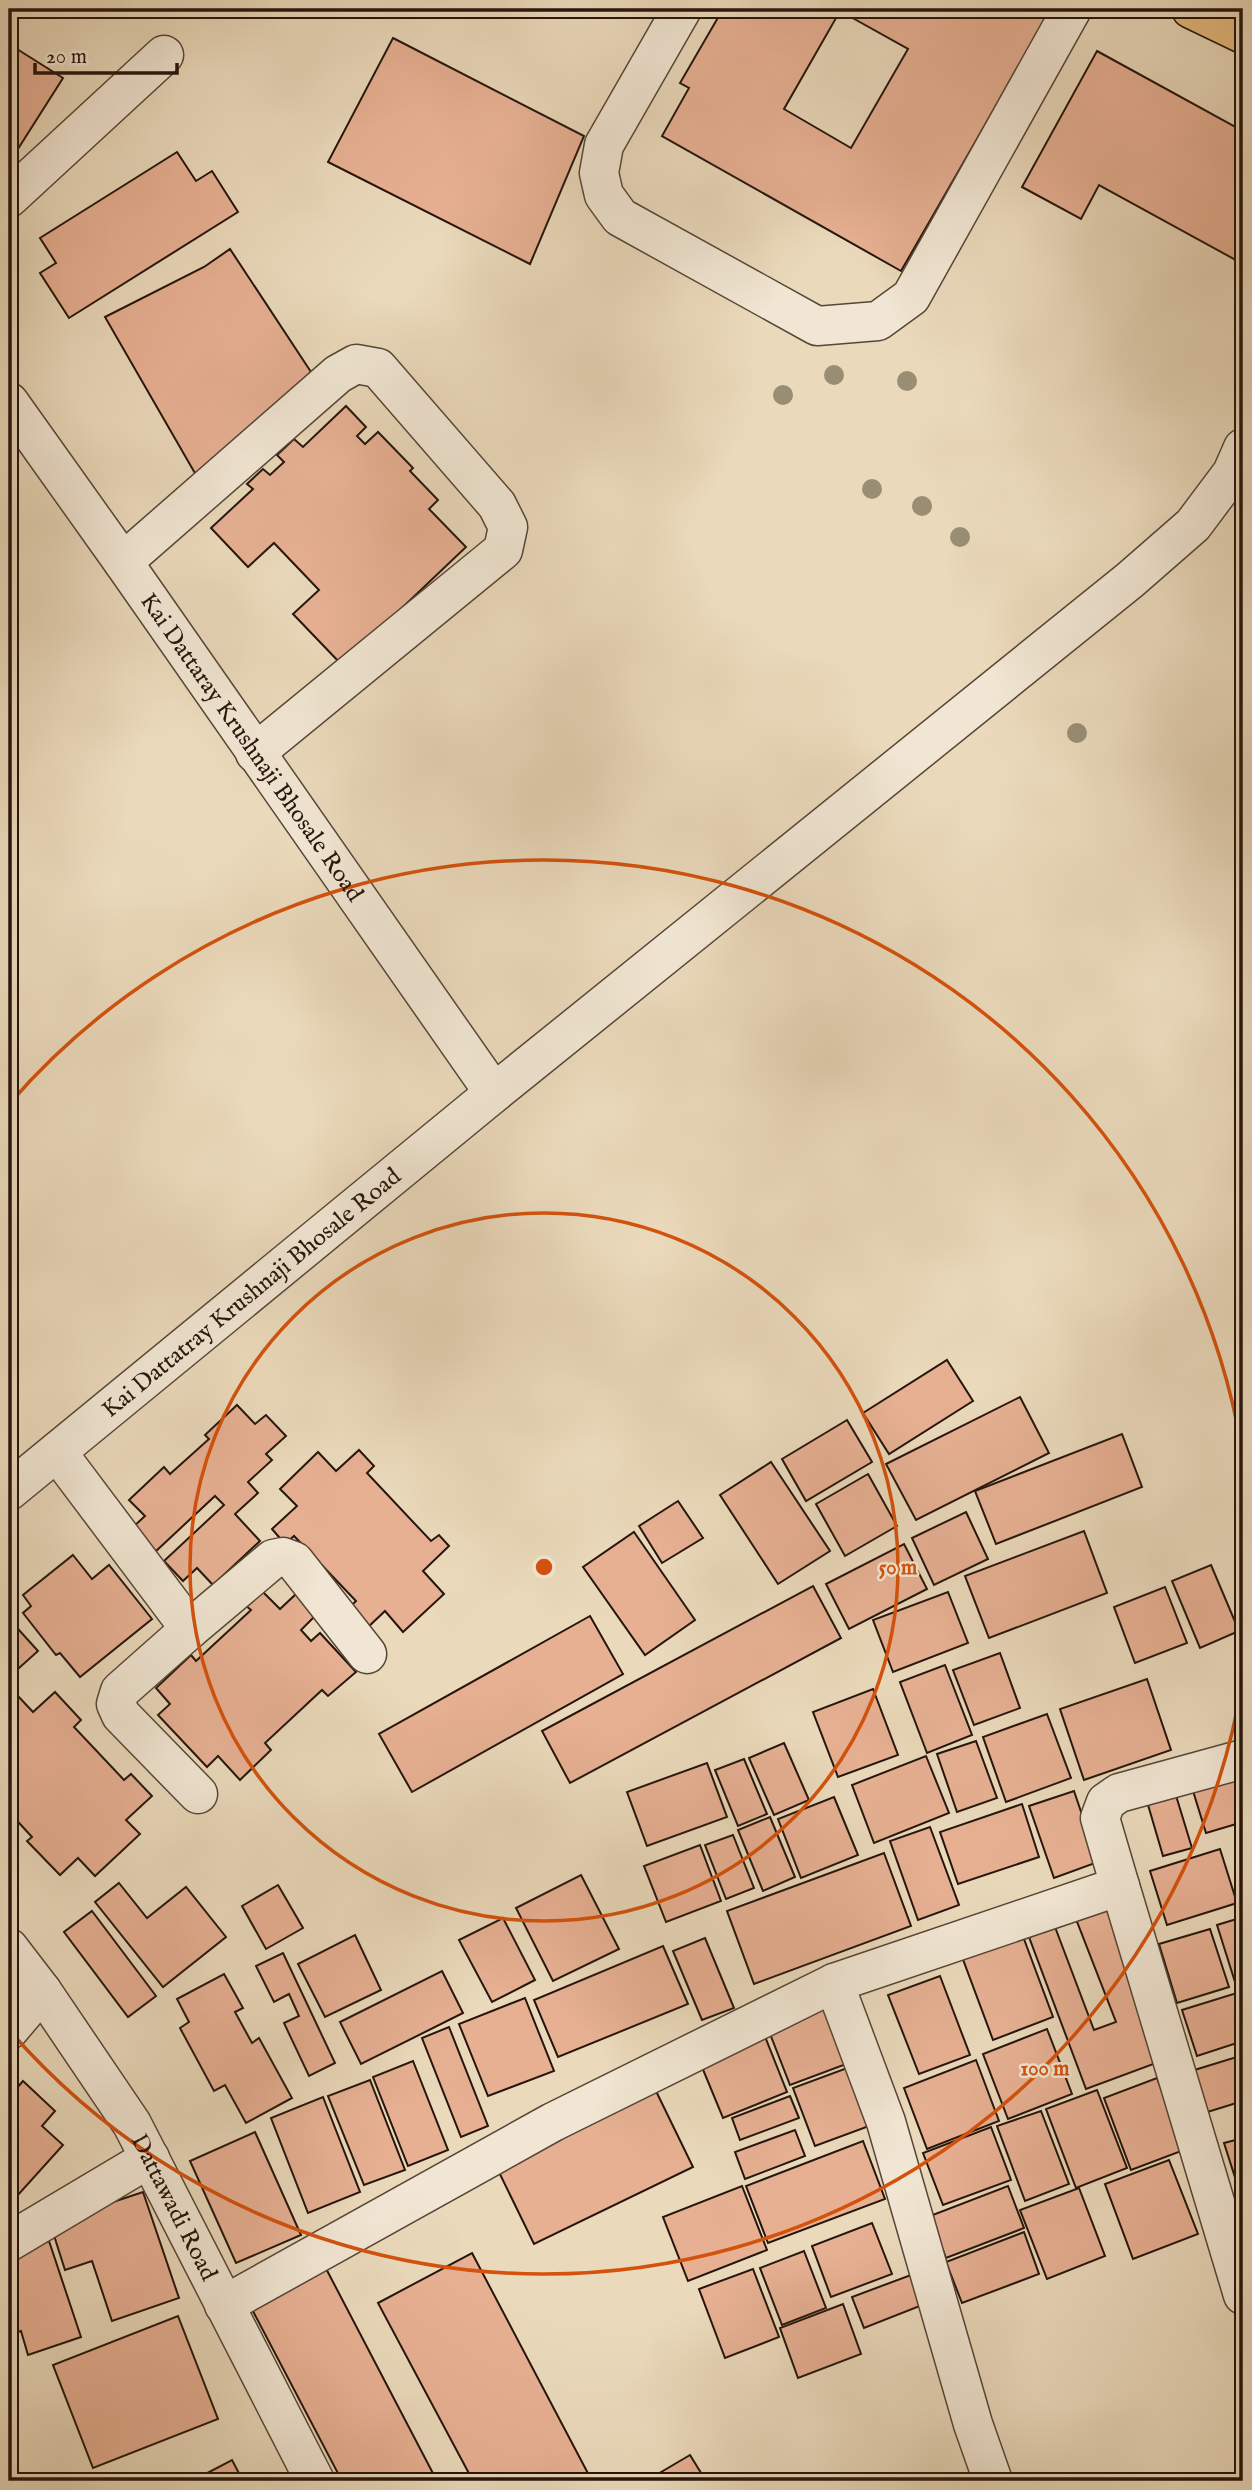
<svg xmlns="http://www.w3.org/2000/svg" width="1252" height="2490" font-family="'IM FELL English',serif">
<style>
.building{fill:#e7b093;stroke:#25150b;stroke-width:2;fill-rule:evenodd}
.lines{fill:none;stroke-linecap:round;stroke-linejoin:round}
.minor-casing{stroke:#564637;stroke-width:41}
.major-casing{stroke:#25150b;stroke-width:41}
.minor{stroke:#f1e6d3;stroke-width:38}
.major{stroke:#e5bc7e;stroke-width:38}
.tree{fill:#998e74}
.ring{fill:none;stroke:#d4520c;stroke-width:3.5}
.labels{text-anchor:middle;stroke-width:5;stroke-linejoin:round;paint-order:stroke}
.street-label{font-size:24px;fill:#25150b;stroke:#f1e6d3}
.centre{fill:#d4520c;stroke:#f1e6d3;stroke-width:3.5}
.ring-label{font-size:21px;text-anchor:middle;font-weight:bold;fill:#d4520c;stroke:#f1e6d3;stroke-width:5;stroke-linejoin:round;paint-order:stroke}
</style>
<rect width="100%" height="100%" fill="#ead9bb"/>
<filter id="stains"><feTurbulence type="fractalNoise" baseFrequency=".00286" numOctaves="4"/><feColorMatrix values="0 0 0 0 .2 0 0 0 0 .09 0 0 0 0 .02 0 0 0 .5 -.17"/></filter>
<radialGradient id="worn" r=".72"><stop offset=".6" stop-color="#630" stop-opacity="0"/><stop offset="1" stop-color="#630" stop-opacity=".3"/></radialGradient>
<g class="building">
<path d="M 723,9 L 1028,9 L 1046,19 L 901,271 L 662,136 L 689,88 L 680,83 ZM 840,11 L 908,49 L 851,148 L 784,109 Z"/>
<polygon points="393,38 584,136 530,264 328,162"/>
<polygon points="9,44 63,78 9,163"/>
<polygon points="1097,51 1243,131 1243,264 1099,185 1081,219 1022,187"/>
<polygon points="177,152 196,181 212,171 238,212 69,318 40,273 56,263 40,238"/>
<polygon points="230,249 313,375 196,475 105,317 204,267"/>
<polygon points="346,406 366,427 357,436 365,444 378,432 413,468 410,471 438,500 429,509 466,547 342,665 293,614 319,590 274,543 248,567 211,528 253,489 247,484 263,469 270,475 284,462 277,455 294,439 303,447"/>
<polygon points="947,1360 973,1401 889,1454 863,1413"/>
<polygon points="1020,1397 1049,1453 916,1520 886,1464"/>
<polygon points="237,1405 255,1424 266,1415 286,1436 266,1454 272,1460 248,1482 258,1493 235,1514 260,1541 213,1585 197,1568 183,1581 164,1561 224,1505 215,1496 155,1552 132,1528 145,1516 129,1500 164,1467 170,1474 209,1439 205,1435"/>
<polygon points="847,1420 872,1462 806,1501 782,1459"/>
<polygon points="1122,1434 1142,1487 996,1544 975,1491"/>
<polygon points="359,1450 374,1466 367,1473 431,1541 439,1535 449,1546 423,1571 444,1594 403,1632 385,1611 366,1629 347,1610 356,1601 294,1536 285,1544 272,1529 297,1506 280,1489 318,1452 336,1471"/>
<polygon points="771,1462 830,1551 778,1584 720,1495"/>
<polygon points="868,1474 897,1526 845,1556 816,1504"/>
<polygon points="678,1501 703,1538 662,1563 639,1526"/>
<polygon points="966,1512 988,1559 934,1585 912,1538"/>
<polygon points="1084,1531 1107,1593 989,1638 965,1576"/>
<polygon points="634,1532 695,1620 645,1655 583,1567"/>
<polygon points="904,1544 927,1589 849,1629 826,1584"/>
<polygon points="73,1555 92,1579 109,1565 152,1619 80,1677 60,1653 56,1655 23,1613 31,1606 23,1595"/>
<polygon points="1211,1565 1239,1631 1200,1648 1172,1581"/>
<polygon points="813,1586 841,1638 570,1783 542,1731"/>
<polygon points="1165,1587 1187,1643 1135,1663 1114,1607"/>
<polygon points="261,1590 280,1609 296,1594 316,1615 301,1630 311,1641 320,1633 356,1672 328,1696 322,1690 265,1743 271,1750 240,1780 218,1756 207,1767 158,1715 170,1704 156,1688 191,1655 196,1661 251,1610 245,1605"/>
<polygon points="948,1592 968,1643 893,1672 873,1620"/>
<polygon points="590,1616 623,1674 412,1792 379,1734"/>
<polygon points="9,1619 38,1651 9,1677"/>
<polygon points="1000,1653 1020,1708 974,1725 953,1670"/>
<polygon points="945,1665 972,1735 927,1753 900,1682"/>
<polygon points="1147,1679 1171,1750 1084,1780 1060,1709"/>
<polygon points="873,1689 898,1755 838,1777 813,1712"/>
<polygon points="55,1692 81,1720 74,1727 124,1780 131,1774 152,1796 126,1820 140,1834 95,1876 78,1858 60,1875 27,1841 32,1837 9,1812 9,1703 17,1695 33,1712"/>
<polygon points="1047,1714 1071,1778 1006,1802 983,1737"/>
<polygon points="976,1741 997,1798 957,1812 937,1754"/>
<polygon points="784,1743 809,1800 774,1815 749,1758"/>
<polygon points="926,1756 949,1813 874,1843 852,1785"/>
<polygon points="744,1759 767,1814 738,1826 715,1770"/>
<polygon points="707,1763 727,1817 647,1846 627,1792"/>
<polygon points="1234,1764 1243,1796 1243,1822 1206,1833 1189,1778"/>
<polygon points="1174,1789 1192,1848 1163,1856 1146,1798"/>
<polygon points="1074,1791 1098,1862 1054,1878 1029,1806"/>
<polygon points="834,1797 858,1855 801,1878 778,1819"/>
<polygon points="1022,1804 1039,1857 958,1884 940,1832"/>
<polygon points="770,1817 795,1877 763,1891 738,1830"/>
<polygon points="930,1827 959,1905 918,1920 890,1841"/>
<polygon points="733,1835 754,1888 726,1899 705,1845"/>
<polygon points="700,1845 721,1901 666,1922 644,1866"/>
<polygon points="1220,1849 1237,1903 1167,1925 1150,1871"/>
<polygon points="884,1853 911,1926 754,1984 727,1911"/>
<polygon points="581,1875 619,1949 553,1981 516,1908"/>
<polygon points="119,1883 147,1918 186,1887 226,1937 163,1987 95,1902"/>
<polygon points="278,1885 303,1928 266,1949 242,1906"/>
<polygon points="1109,1907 1167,2059 1086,2089 1029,1937 1055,1927 1094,2030 1116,2022 1076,1919"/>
<polygon points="92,1911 156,1996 128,2017 64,1932"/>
<polygon points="1243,1917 1243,1979 1235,1982 1217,1925"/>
<polygon points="503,1918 535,1980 492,2002 459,1940"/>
<polygon points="1210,1929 1229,1987 1177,2003 1159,1944"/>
<polygon points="1021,1931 1053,2017 993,2040 961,1954"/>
<polygon points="355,1935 381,1990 325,2017 298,1964"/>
<polygon points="705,1938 734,2008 702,2020 673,1951"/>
<polygon points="663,1946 688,2004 558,2057 534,2000"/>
<polygon points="283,1953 335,2063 309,2076 284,2023 299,2016 289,1994 274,2002 256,1966"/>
<polygon points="442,1971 463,2013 361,2064 340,2022"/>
<polygon points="224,1974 243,2008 235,2012 252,2043 259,2038 292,2098 246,2123 225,2085 214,2091 180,2028 189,2022 177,1999"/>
<polygon points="940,1976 970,2055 919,2074 888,1995"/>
<polygon points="1243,1991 1243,2041 1197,2056 1182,2010"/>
<polygon points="833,1996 857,2060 790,2085 765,2021"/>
<polygon points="525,1998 554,2071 488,2096 459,2024"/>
<polygon points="449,2027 488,2126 461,2137 422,2038"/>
<polygon points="762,2029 787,2092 723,2118 697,2055"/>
<polygon points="1047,2029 1072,2094 1008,2119 983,2054"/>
<polygon points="1243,2055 1243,2101 1201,2114 1188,2072"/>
<polygon points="976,2060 999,2121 927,2149 904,2088"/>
<polygon points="413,2061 448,2150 408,2166 373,2077"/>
<polygon points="858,2064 880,2122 815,2146 793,2088"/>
<polygon points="1157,2078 1184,2150 1131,2170 1104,2098"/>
<polygon points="370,2080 405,2170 364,2185 328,2096"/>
<polygon points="23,2081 55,2111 42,2126 63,2145 9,2205 9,2082 16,2089"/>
<polygon points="655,2089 693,2167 534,2244 496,2166"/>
<polygon points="1097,2090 1127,2168 1076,2188 1046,2109"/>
<polygon points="790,2096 799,2118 740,2140 732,2118"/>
<polygon points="323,2097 360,2192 308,2213 271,2118"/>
<polygon points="1041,2111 1069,2184 1025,2201 997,2126"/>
<polygon points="991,2127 1011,2180 943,2205 923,2153"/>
<polygon points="795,2130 805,2156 745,2179 735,2152"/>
<polygon points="255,2132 301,2235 236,2263 190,2161"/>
<polygon points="1243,2138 1243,2195 1241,2196 1224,2143"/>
<polygon points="863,2141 885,2199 768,2243 746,2186"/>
<polygon points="1169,2160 1198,2234 1133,2259 1105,2184"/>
<polygon points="742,2186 767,2250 688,2281 663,2217"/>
<polygon points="1008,2186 1024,2228 946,2258 930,2216"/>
<polygon points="1079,2188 1105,2256 1047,2279 1020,2210"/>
<polygon points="143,2192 179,2298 112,2321 92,2261 65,2270 50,2223"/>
<polygon points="872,2223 892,2274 831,2297 812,2246"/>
<polygon points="1024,2232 1039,2274 962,2303 946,2262"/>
<polygon points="49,2241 81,2337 28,2355 21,2331 9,2335 9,2254"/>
<polygon points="804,2251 826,2308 782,2325 760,2268"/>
<polygon points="472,2253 592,2481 473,2481 378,2303"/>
<polygon points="320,2257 437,2481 342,2481 245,2296"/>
<polygon points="753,2269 779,2337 725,2358 699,2289"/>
<polygon points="919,2272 930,2302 864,2328 852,2297"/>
<polygon points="843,2304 861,2354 798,2378 780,2328"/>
<polygon points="178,2316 218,2419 93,2468 53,2365"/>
<polygon points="690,2455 706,2481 646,2481"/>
<polygon points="232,2460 243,2481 192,2481"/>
</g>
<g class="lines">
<defs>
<g id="minor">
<polyline points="682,9 604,145 599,173 604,195 620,217 817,326 878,321 911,297 1072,9"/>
<polyline points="9,198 164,55"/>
<path id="s1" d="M 9,402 L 123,562 L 494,1093"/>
<polyline points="123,562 338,374 356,364 378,368 497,505 508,527 503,550 255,753"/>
<polyline points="57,1452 190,1629 273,1559 283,1557 294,1561 367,1654"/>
<path id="s2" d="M 9,1491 L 494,1093 L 1130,580 L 1193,525 L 1232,473 L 1243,448"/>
<polyline points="190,1629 120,1691 116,1704 121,1715 198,1794"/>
<polyline points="1120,1886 1100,1818 1106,1802 1119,1793 1243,1759"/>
<path id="s3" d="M 9,1948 L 42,1991 L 132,2124 L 315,2481"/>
<polyline points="834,1983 1120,1886 1243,2295"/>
<polyline points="9,2030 42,1991"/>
<polyline points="9,2242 150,2158"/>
<polyline points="224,2305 553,2122 834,1983 886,2122 973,2424 993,2481"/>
</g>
<polyline id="major" points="1191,9 1243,34"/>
</defs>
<use href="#minor" class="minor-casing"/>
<use href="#major" class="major-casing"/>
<use href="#minor" class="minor"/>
<use href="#major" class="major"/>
</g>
<g class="tree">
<circle cx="834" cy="375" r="10"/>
<circle cx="907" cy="381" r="10"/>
<circle cx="783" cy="395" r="10"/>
<circle cx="872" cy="489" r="10"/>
<circle cx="922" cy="506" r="10"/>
<circle cx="960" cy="537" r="10"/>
<circle cx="1077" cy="733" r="10"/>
</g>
<g class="ring">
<circle cx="544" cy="1567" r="354"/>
<path d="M1242 1684A708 708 0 0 1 10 2031M10 1103A708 708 0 0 1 1242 1450"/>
</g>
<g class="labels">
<g class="street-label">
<text dy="8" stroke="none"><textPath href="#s1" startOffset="422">Kai Dattaray Krushnaji Bhosale Road</textPath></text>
<text dy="8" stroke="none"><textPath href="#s2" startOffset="313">Kai Dattatray Krushnaji Bhosale Road</textPath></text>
<text dy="8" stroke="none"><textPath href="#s3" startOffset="308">Dattawadi Road</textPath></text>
</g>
</g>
<circle cx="544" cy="1567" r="10" class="centre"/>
<g class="ring-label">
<text x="898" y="1574">50 m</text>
<text x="1045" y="2075">100 m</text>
</g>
<rect width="1252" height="2490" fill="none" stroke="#ead9bb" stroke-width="35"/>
<rect x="10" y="10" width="1231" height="2469" fill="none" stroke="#25150b" stroke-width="3.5"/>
<rect x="18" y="18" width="1217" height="2455" fill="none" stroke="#25150b" stroke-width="2"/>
<path d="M35 63v10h142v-10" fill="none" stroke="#25150b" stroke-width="3.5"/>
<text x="46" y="63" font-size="21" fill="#25150b" stroke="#f1e6d3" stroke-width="5" paint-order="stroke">20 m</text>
<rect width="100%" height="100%" filter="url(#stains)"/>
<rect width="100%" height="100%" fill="url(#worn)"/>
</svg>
